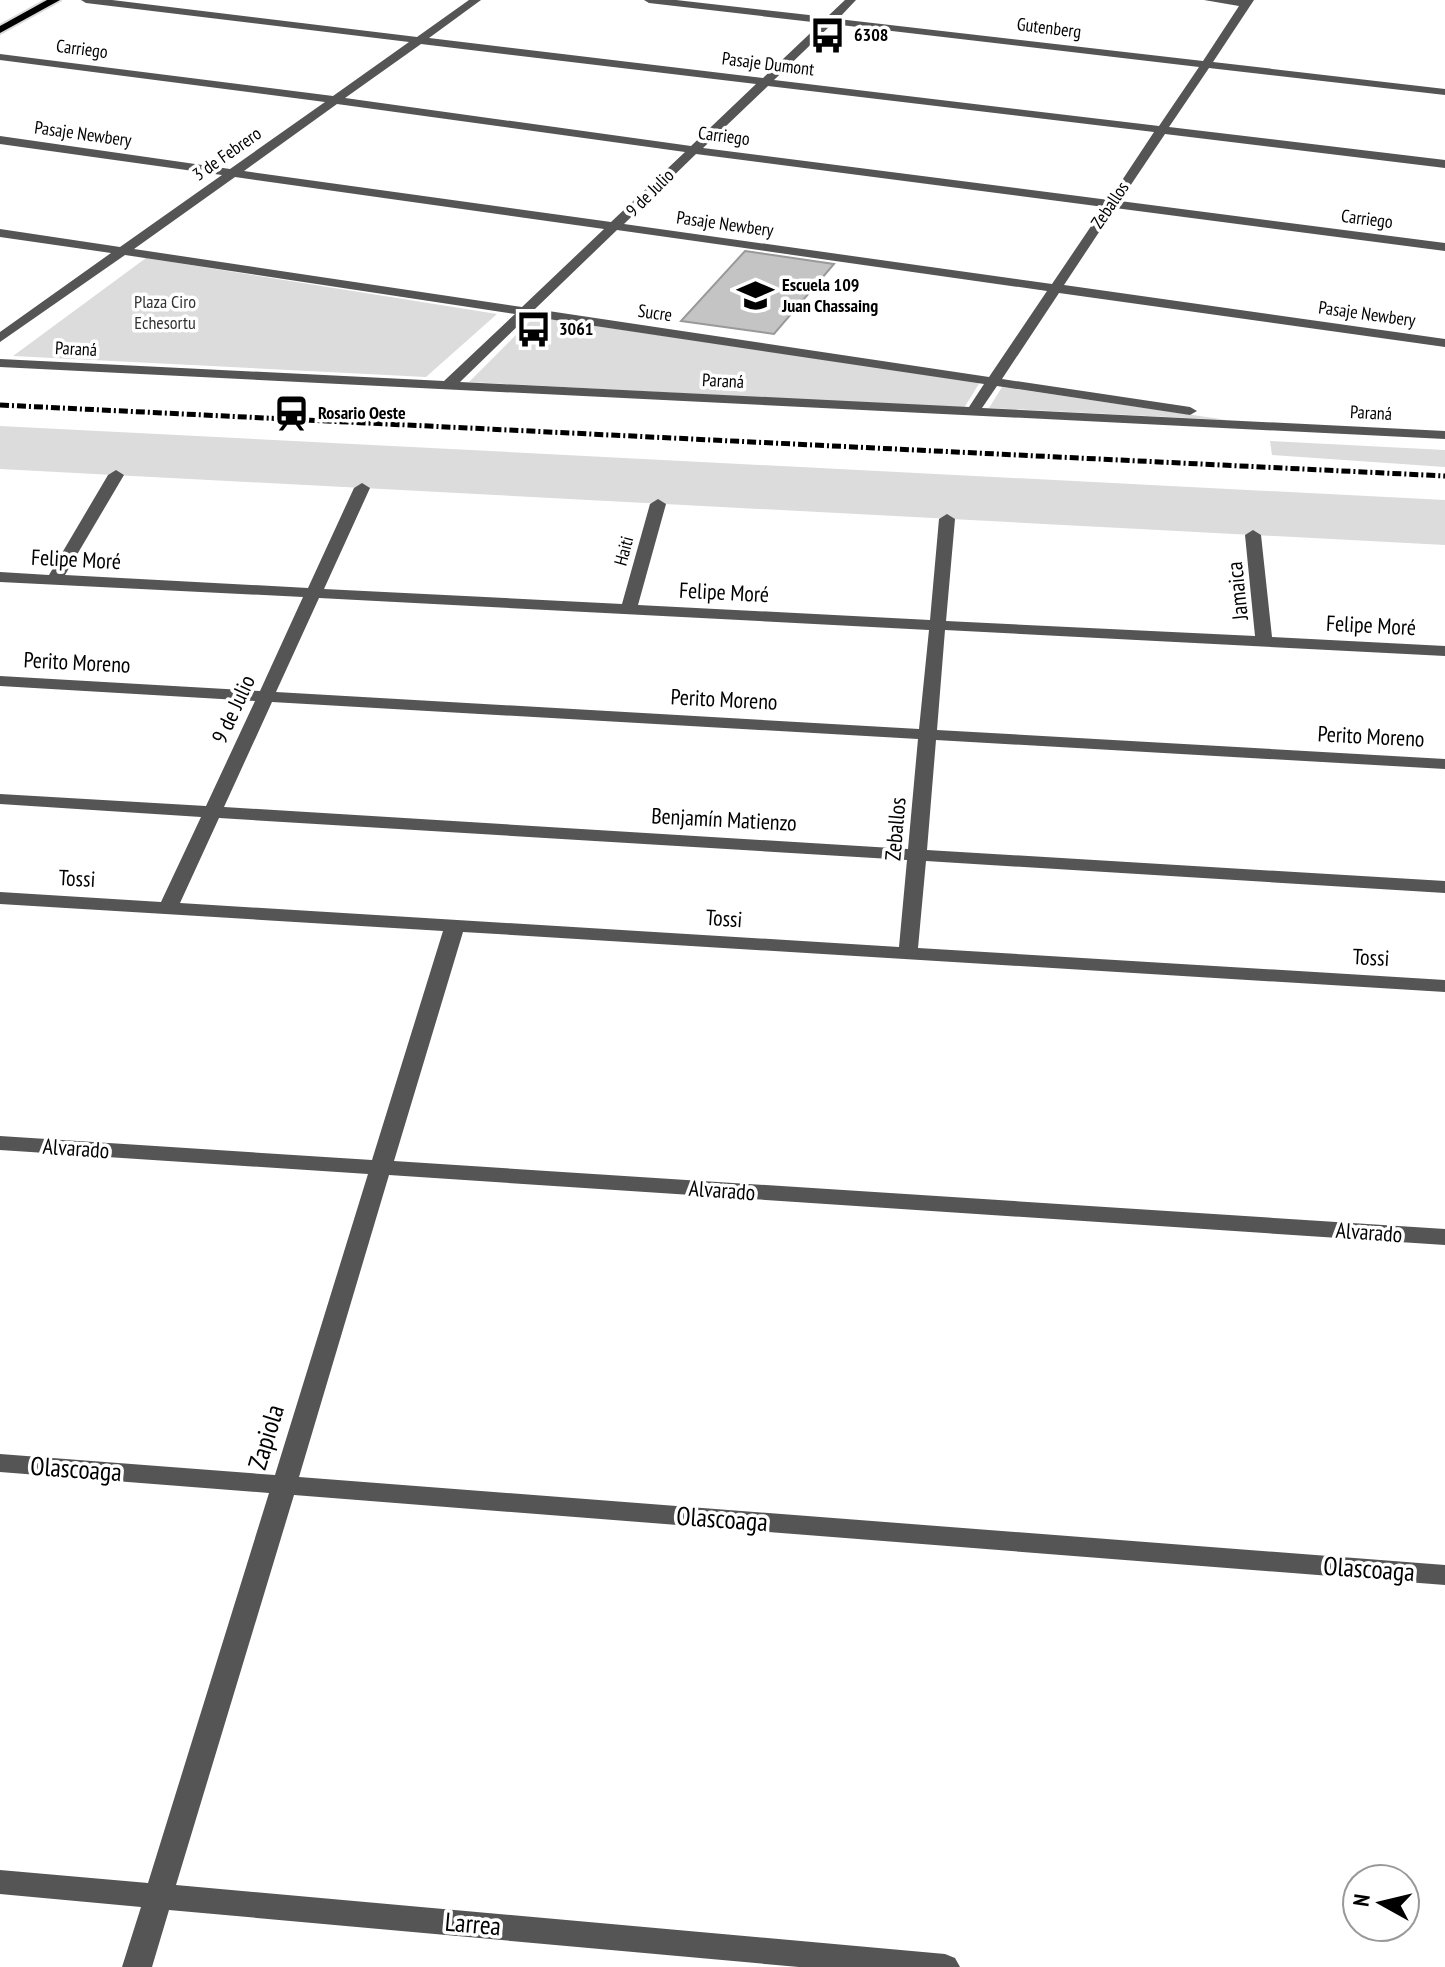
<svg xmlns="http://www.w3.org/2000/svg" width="1445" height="1967" font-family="'PT Sans Narrow',sans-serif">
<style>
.green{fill:#dcdcdc}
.building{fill:#c4c4c4;stroke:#999;stroke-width:2}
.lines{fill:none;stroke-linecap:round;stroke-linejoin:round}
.major-casing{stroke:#dbdbdb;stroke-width:4}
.minor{fill:#555;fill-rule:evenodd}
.major{fill:#000;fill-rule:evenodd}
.rail{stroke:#000;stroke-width:5;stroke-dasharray:9 3 2 3;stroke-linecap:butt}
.labels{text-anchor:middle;stroke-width:7;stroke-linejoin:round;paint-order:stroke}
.far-street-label{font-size:18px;fill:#000;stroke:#fff}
.far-poi-label{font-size:18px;font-weight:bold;fill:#000;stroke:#fff;text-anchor:start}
.far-park-label{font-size:18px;fill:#333;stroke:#fff}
.street-label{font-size:22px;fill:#000;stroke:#fff}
.near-street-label{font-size:26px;fill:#000;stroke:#fff}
</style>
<rect width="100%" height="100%" fill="#fff"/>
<g class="green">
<polygon points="146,258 497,314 426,377 13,356"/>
<polygon points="534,317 980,382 964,408 469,382"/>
<polygon points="1002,387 1227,420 989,408"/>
<polygon points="0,426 1445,500 1445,545 0,469"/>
<polygon points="1270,441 1445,450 1445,467 1272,455"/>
</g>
<polygon class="building" points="745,251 834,264 774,334 681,321"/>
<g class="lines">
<defs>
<polygon id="major" points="47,0 60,0 0,33 0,26"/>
</defs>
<use href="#major" class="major-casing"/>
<g class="minor">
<path d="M 81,0 L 112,0 L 417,37 L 469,0 L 481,0 L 429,38 L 763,78 L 821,23 L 649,3 L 644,0 L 676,0 L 827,17 L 845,0 L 856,0 L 838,19 L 1203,61 L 1239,6 L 1204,0 L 1254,0 L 1213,62 L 1445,89 L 1445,95 L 1209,68 L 1169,127 L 1445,160 L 1445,168 L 1165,134 L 1120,201 L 1445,243 L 1445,251 L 1115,208 L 1064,285 L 1445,339 L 1445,347 L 1059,293 L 1002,379 L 1190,407 L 1197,411 L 1190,415 L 997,386 L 982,408 L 1445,431 L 1445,439 L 0,367 L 0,359 L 444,381 L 515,314 L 125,255 L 0,342 L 0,332 L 111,253 L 0,237 L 0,229 L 120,247 L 222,175 L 0,144 L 0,136 L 230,169 L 325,102 L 0,60 L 0,54 L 333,96 L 409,42 L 86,3 ZM 832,24 L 1199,67 L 1159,126 L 774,80 ZM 421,44 L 756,84 L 691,146 L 345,98 ZM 768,86 L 1154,132 L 1109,200 L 703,148 ZM 337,104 L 685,152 L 611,222 L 244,171 ZM 696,154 L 1104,207 L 1052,284 L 624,224 ZM 235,177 L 604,229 L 522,307 L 134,249 ZM 617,230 L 1047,291 L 989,377 L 535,309 ZM 528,316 L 984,384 L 969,407 L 460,382 Z"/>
<path d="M 116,470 L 124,475 L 65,575 L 308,588 L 354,488 L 362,483 L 370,488 L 324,589 L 622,604 L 650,504 L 658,499 L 666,504 L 638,605 L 930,620 L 939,519 L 947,514 L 955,519 L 946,621 L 1255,636 L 1245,535 L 1253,530 L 1261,535 L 1272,637 L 1445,646 L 1445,656 L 945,630 L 937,730 L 1445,759 L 1445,769 L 936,740 L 927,850 L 1445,881 L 1445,893 L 926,861 L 918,948 L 1445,980 L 1445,992 L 463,932 L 394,1161 L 1445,1229 L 1445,1245 L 389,1175 L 299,1477 L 1445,1565 L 1445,1585 L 294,1495 L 176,1885 L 945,1954 L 955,1958 L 960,1967 L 799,1967 L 169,1910 L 152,1967 L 122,1967 L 141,1907 L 0,1894 L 0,1870 L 148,1883 L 269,1493 L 0,1472 L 0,1454 L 275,1475 L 368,1174 L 0,1150 L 0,1136 L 372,1160 L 443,931 L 0,904 L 0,892 L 161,902 L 201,817 L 0,804 L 0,794 L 206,806 L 255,701 L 0,686 L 0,676 L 260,691 L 303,597 L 0,582 L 0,572 L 49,575 L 108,475 ZM 319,598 L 929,630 L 919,729 L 276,692 ZM 272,702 L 918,739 L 908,849 L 224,807 ZM 219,818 L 907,860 L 899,947 L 180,903 Z"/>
</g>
<use href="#major" class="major"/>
<polyline class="rail" points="0,405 1445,476"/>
</g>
<defs>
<symbol id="bus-bare" viewBox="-9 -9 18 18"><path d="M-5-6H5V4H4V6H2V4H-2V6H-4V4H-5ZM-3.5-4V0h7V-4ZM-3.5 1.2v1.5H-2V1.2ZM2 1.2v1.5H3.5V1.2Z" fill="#000" stroke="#fff" stroke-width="2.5" paint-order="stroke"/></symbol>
<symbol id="school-bare" viewBox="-9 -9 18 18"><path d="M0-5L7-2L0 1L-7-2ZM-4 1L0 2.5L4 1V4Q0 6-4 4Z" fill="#000" stroke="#fff" stroke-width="2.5" paint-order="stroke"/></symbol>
<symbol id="station-bare" viewBox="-9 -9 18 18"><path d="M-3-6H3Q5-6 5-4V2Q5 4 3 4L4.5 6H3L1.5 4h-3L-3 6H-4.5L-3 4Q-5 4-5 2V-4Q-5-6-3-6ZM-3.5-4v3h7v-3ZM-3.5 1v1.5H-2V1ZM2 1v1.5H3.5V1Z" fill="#000" stroke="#fff" stroke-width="2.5" paint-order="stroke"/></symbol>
</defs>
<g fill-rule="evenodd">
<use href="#bus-bare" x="802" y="10" width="51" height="51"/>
<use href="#school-bare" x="730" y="270" width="51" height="51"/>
<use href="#bus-bare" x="508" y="304" width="51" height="51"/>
<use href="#station-bare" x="266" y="388" width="51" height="51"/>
</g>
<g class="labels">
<g class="far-street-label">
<text transform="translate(1049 28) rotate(7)" y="6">Gutenberg</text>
<text transform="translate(82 49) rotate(7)" y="6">Carriego</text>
<text transform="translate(768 64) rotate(7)" y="6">Pasaje Dumont</text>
<text transform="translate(83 134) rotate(8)" y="6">Pasaje Newbery</text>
<text transform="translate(724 136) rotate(7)" y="6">Carriego</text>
<text transform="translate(227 154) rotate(-35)" y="6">3 de Febrero</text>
<text transform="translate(650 193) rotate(-45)" y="6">9 de Julio</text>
<text transform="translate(1110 205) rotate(-56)" y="6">Zeballos</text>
<text transform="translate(1367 219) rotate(7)" y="6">Carriego</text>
<text transform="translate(725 224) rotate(8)" y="6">Pasaje Newbery</text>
<text transform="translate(655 313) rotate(8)" y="6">Sucre</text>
<text transform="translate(1367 314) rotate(8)" y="6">Pasaje Newbery</text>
<text transform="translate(76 349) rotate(3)" y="6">Paraná</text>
<text transform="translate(723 381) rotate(3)" y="6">Paraná</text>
<text transform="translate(1371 413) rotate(3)" y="6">Paraná</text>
<text transform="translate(624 551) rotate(-75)" y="6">Haiti</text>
</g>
<g class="far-poi-label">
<text x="854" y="41">6308</text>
<text x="782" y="291">Escuela 109<tspan x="782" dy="21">Juan Chassaing</tspan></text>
<text x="559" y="335">3061</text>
<text x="318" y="419">Rosario Oeste</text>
</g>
<g class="far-park-label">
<text x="165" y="308">Plaza Ciro<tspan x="165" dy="21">Echesortu</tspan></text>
</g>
<g class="street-label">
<text transform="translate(76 559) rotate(3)" y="8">Felipe Moré</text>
<text transform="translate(1237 591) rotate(-96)" y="8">Jamaica</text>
<text transform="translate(724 592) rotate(3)" y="8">Felipe Moré</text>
<text transform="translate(1371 625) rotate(3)" y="8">Felipe Moré</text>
<text transform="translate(77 662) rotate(3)" y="8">Perito Moreno</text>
<text transform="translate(724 699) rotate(3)" y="8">Perito Moreno</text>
<text transform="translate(233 709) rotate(-65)" y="8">9 de Julio</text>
<text transform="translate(1371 736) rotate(3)" y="8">Perito Moreno</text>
<text transform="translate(724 819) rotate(3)" y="8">Benjamín Matienzo</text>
<text transform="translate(895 829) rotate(-85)" y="8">Zeballos</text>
<text transform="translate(77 878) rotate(3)" y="8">Tossi</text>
<text transform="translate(724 918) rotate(4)" y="8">Tossi</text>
<text transform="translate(1371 957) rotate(3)" y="8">Tossi</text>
<text transform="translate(76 1148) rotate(4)" y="8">Alvarado</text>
<text transform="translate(722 1190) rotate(4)" y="8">Alvarado</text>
<text transform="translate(1369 1232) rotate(4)" y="8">Alvarado</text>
</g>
<g class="near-street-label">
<text transform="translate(266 1437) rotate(-73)" y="9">Zapiola</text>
<text transform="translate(76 1469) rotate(4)" y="9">Olascoaga</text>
<text transform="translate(722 1519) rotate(4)" y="9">Olascoaga</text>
<text transform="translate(1369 1569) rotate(4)" y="9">Olascoaga</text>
<text transform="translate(473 1924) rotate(5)" y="9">Larrea</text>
</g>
</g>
<g transform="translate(1381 1903) rotate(278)"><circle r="38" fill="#ffffff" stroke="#999999" stroke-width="2"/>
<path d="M0-6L14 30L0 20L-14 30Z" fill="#000000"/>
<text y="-12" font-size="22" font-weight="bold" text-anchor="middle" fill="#000000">N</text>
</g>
</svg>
